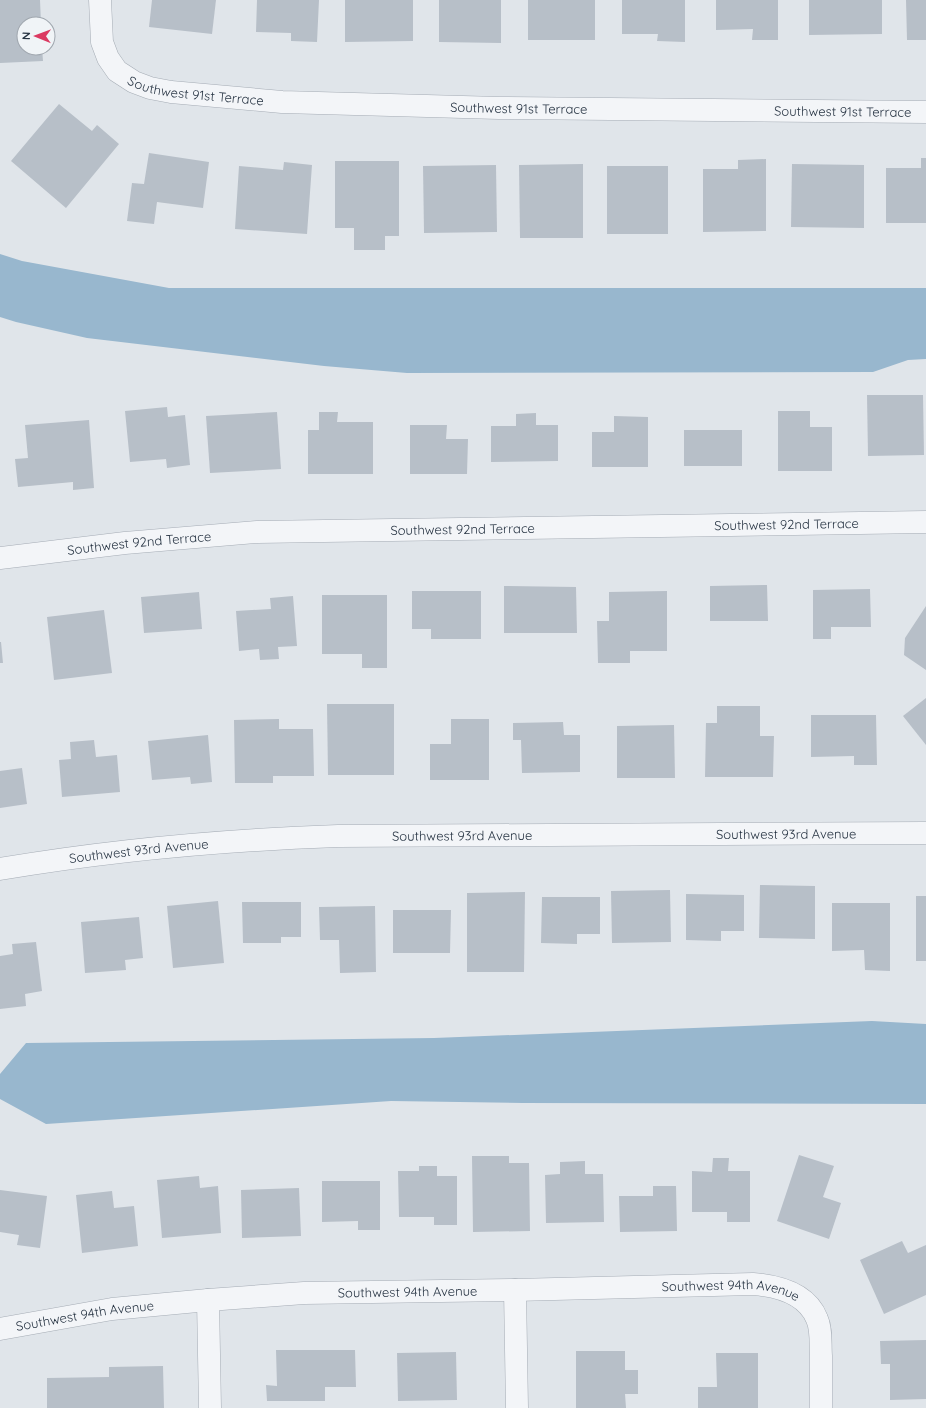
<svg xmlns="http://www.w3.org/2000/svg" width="926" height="1408" font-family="Quicksand,sans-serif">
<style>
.water{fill:#98b7ce}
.building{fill:#b7bfc8}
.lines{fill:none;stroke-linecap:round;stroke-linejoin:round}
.minor-casing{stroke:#a5acb5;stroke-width:23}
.minor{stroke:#f3f5f8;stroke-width:22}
.labels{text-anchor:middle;stroke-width:3;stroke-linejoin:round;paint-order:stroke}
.street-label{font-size:13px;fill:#273443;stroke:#f0f4f7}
</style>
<rect width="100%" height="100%" fill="#e0e5ea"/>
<g class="water">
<polygon points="0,254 22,261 169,288 926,288 926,359 908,360 873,372 407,373 324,366 87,338 16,322 0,317"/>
<polygon points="872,1021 926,1024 926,1104 523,1103 391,1101 46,1124 0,1099 0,1074 26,1043 434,1038"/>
</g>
<g class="building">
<polygon points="0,0 40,0 41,24 24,24 24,48 42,48 43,61 0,63"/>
<polygon points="152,0 216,0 212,34 149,27"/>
<polygon points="257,0 319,0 317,42 291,41 291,33 256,32"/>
<polygon points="345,0 413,0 413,41 345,42"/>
<polygon points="439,0 501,0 501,43 439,42"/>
<rect x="528" y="0" width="67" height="40"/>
<polygon points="622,0 685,0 685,42 657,41 658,34 622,34"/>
<polygon points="716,0 778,0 778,40 752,40 753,29 716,30"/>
<polygon points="809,0 882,0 882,34 809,35"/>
<polygon points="906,0 926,0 926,40 907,40"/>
<polygon points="59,104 92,131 97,125 119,144 66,208 11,161"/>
<polygon points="149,153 209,162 203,208 157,202 154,224 127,221 132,183 144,184"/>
<polygon points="921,158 926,158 926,223 886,223 886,168 921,168"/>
<polygon points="766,159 766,231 703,232 703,169 738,169 738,160"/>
<polygon points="335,161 399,161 399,236 385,236 385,250 354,250 354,228 335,228"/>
<polygon points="284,162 312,165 307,234 235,229 239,166 283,170"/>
<polygon points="583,164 583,238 520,238 519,165"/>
<polygon points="792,164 864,165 864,228 791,227"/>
<polygon points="496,165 497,232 424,233 423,166"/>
<rect x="607" y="166" width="61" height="68"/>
<polygon points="867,395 923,395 924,455 868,456"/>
<polygon points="167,407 168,417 185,415 190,465 167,468 166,459 130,462 125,411"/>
<polygon points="778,411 810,411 810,427 832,427 832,471 778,471"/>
<polygon points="277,412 281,469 210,473 206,416"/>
<polygon points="319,412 338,412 337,422 373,422 373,474 308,474 308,430 319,430"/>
<polygon points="536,413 536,425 558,425 558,461 491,462 491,426 516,426 516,414"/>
<polygon points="614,416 648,417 648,467 592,467 592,432 614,432"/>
<polygon points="89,420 94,488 73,490 73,482 18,487 15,459 28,458 25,425"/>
<polygon points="410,425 447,425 446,439 468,439 467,474 410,474"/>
<rect x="684" y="430" width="58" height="36"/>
<polygon points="767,585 768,621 710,621 710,586"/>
<polygon points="504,586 576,587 577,633 504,633"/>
<polygon points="870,589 871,627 831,627 831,639 813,639 813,590"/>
<polygon points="412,591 481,591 481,639 431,639 431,629 412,629"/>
<polygon points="667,591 667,651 630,651 630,663 598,663 597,621 609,621 609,592"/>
<polygon points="199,592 202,629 144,633 141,597"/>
<polygon points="322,595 387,595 387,668 362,668 362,654 322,654"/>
<polygon points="293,596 297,646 278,647 279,659 260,660 259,649 239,651 236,611 271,609 270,598"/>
<polygon points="926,606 926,670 904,655 905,638"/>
<polygon points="104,610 112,673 54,680 47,617"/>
<polygon points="0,642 1,642 3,663 0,663"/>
<polygon points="926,698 926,745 903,716"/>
<polygon points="327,704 394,704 394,775 328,775"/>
<polygon points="717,706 760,706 760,736 774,736 773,777 705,777 706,723 717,723"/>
<polygon points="811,715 876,715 877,765 854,765 854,756 811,757"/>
<polygon points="279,719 279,729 313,729 314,776 273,776 273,783 235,783 234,720"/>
<polygon points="451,719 489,719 489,780 430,780 430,744 451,744"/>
<polygon points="563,722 564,735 580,735 580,772 522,773 521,740 513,740 513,723"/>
<polygon points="674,725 675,778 617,778 617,726"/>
<polygon points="208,735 212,782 191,784 190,777 152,780 148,741"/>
<polygon points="94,740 96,757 117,755 120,792 62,797 59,760 71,759 70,742"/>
<polygon points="22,768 27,804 0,808 0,771"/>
<polygon points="760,885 815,886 815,939 759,938"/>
<polygon points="670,890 671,942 612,943 611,891"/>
<polygon points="525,892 524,972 467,972 467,893"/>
<polygon points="686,894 744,895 744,931 721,931 721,941 686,940"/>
<rect x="916" y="896" width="10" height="65"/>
<polygon points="542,897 600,897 600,934 577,934 577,944 541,943"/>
<polygon points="218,901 224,963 173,968 167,906"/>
<polygon points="242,902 301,902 301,937 281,937 281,943 243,943"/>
<polygon points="832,903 890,903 890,971 865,970 864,950 832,951"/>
<polygon points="375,906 376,972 340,973 339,940 320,940 319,907"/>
<polygon points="393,910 451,910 450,953 393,953"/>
<polygon points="139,917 143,958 125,960 126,970 85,973 81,922"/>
<polygon points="36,942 42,991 25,994 26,1006 0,1009 0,956 13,954 12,944"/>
<polygon points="799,1155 834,1166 823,1197 841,1203 829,1239 777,1221"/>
<polygon points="472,1156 509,1156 509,1163 529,1163 530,1231 473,1232"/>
<polygon points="713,1158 729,1158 728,1171 750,1171 750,1222 727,1222 727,1212 692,1212 692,1171 712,1172"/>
<polygon points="585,1161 585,1174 603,1174 604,1222 546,1223 545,1175 560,1174 560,1162"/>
<polygon points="419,1166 437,1166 437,1176 457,1176 457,1225 434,1225 434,1217 399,1217 398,1171 419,1171"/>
<polygon points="199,1176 200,1188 218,1186 221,1233 162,1238 157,1180"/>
<polygon points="322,1181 380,1181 380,1230 358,1230 358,1221 322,1222"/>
<polygon points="653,1186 676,1186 677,1231 620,1232 619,1196 653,1196"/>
<polygon points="299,1188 301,1236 242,1238 241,1190"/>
<polygon points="0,1190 47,1196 40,1248 17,1245 19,1235 0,1232"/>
<polygon points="112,1191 114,1208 134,1206 138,1246 82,1253 76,1195"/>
<polygon points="902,1241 908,1253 926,1245 926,1295 884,1314 860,1260"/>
<polygon points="926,1340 926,1399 890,1400 890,1364 881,1364 880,1341"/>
<polygon points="276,1350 355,1350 356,1387 325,1387 325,1401 267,1401 266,1385 277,1386"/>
<polygon points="576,1351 625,1351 625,1370 638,1370 638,1394 625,1394 626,1408 576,1408"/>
<polygon points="456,1352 457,1400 398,1401 397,1353"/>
<polygon points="716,1353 758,1353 758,1408 698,1408 698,1387 717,1387"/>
<polygon points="163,1366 164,1408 47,1408 47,1378 109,1377 109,1367"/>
</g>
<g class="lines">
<defs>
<g id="minor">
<path id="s1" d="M 100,0 L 102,42 L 108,58 L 117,71 L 134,82 L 150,88 L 171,92 L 282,102 L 499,108 L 926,112"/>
<path id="s2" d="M 0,558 L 125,543 L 257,532 L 926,522"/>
<path id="s3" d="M 0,869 C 112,850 224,840 338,836 L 926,833"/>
<polyline points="515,1290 517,1408"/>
<polyline points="208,1300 210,1408"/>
<path id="s4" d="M 0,1329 L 112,1309 L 208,1300 L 304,1293 L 515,1290 L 753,1284 C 778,1286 807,1294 817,1319 C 822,1330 820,1344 821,1356 C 821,1373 821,1391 821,1408"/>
</g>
</defs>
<use href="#minor" class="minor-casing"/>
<use href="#minor" class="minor"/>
</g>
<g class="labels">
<g class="street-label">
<text dy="5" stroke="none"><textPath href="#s1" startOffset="158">Southwest 91st Terrace</textPath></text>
<text dy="5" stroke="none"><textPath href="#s1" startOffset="482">Southwest 91st Terrace</textPath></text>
<text dy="5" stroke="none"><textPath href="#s1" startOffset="806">Southwest 91st Terrace</textPath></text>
<text dy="5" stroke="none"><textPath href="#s2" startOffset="788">Southwest 92nd Terrace</textPath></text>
<text dy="5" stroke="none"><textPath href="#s2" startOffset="464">Southwest 92nd Terrace</textPath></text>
<text dy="5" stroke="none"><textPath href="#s2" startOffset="140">Southwest 92nd Terrace</textPath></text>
<text dy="5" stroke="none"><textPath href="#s3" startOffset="788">Southwest 93rd Avenue</textPath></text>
<text dy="5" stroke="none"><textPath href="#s3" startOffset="464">Southwest 93rd Avenue</textPath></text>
<text dy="5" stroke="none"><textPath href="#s3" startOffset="140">Southwest 93rd Avenue</textPath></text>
<text dy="5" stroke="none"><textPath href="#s4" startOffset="410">Southwest 94th Avenue</textPath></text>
<text dy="5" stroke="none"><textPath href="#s4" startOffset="734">Southwest 94th Avenue</textPath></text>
<text dy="5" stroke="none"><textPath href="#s4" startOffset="86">Southwest 94th Avenue</textPath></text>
</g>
</g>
<g transform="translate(36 36) rotate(271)"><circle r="19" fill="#f0f4f7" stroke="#a0a7af"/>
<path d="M0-3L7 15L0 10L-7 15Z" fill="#db3961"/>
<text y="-6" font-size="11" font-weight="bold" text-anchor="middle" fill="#273443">N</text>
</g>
</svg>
